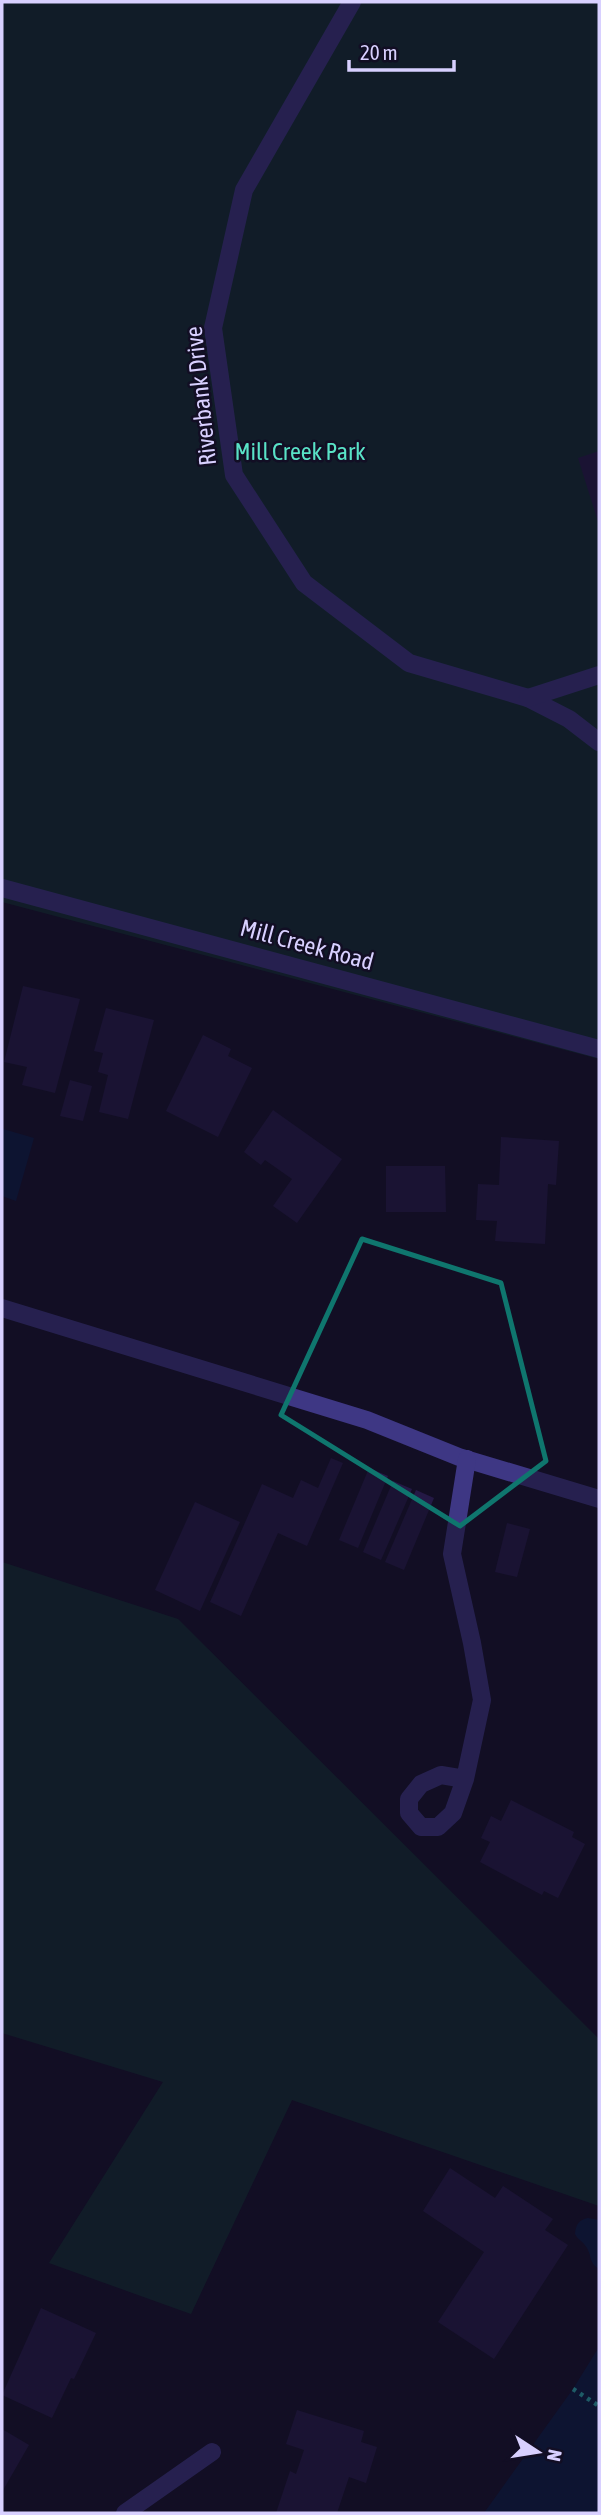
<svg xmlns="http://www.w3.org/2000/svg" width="601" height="2515" font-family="'Asap Condensed',sans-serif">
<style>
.green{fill:#102e2e}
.water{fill:#081b42}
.building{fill:#241945}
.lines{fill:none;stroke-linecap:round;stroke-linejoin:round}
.path{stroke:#2bb8b6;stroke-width:4.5;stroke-dasharray:3.5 5;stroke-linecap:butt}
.lane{stroke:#3e3784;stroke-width:18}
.street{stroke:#3e3784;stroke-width:18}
.marked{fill:none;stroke:#0f766e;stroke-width:5;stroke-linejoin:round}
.labels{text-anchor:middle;stroke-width:5;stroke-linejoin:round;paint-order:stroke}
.street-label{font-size:24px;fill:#d8d0ff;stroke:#120e24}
.park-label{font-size:24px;fill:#59e2c6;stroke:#120e24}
</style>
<rect width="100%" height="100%" fill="#120e24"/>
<g class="green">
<polygon points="2,2 599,2 599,1059 2,902"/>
<polygon points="2,1562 178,1619 599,2039 599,2206 292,2100 191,2314 49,2263 163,2082 2,2033"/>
</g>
<g class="water">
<polygon points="3,1129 34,1138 16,1201 2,1196"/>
<path d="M 588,2218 L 599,2220 L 599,2269 C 589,2263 592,2257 587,2248 C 584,2242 578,2240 575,2234 C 576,2224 579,2220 588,2218 Z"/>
<polygon points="599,2347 599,2513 484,2513 573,2389"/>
</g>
<g class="building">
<polygon points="599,451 599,525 578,458"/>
<polygon points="23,986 80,999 55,1093 22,1085 27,1067 4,1062"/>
<polygon points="106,1008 154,1020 128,1119 99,1112 108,1075 98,1072 103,1053 94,1051"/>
<polygon points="203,1035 231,1049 228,1056 252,1068 218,1137 166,1111"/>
<polygon points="70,1080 92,1086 83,1121 60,1116"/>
<polygon points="273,1110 342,1159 297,1223 273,1206 292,1179 265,1160 261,1165 244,1152"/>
<polygon points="501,1137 559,1141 556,1185 548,1184 545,1244 495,1241 497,1221 476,1220 478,1184 499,1185"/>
<polygon points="386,1166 445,1166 446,1212 386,1212"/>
<polygon points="331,1458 343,1463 307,1546 278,1533 241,1616 210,1602 262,1484 293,1498 301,1480 318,1488"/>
<polygon points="369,1468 388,1476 358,1548 339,1540"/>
<polygon points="393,1481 412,1489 381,1560 363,1552"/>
<polygon points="416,1490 434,1498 404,1570 385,1562"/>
<polygon points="195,1502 240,1522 200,1611 155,1590"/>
<polygon points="507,1523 530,1529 517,1577 495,1572"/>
<polygon points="511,1800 574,1832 572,1837 585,1844 558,1898 544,1891 542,1895 480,1862 490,1842 481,1838 491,1816 501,1821"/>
<polygon points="450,2168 495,2198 503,2186 553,2219 545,2230 568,2245 494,2359 438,2322 484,2252 423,2211"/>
<polygon points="41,2308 96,2333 74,2379 71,2378 52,2418 2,2395"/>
<polygon points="297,2410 364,2431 361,2442 377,2447 366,2483 349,2477 337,2513 276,2513 290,2471 296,2474 304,2450 286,2444"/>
<polygon points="2,2429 29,2445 2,2492"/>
</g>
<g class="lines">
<polyline class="path" points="573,2389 599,2406"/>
<g class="lane">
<polyline points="352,2 244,190 213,328 234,475 304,583 409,663 528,698 569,719 599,742"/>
<polyline points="528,698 599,675"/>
<polyline points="2,1308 367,1420 459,1457 599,1499"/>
<polyline points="465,1779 441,1775 421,1784 409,1799 409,1813 421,1827 438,1827 453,1813 465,1779 482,1700 472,1643 452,1554 467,1459"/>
</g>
<g class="street">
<polyline points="2,888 599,1049"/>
<polyline points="125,2513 212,2452"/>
</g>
</g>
<path d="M0 0H601V2515H0ZM 362,1239 L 501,1283 L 546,1461 L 460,1526 L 281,1415 Z" fill="#120e24" fill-opacity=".55" fill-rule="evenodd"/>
<path class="marked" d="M 362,1239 L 501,1283 L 546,1461 L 460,1526 L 281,1415 Z"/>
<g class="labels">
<g class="street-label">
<text transform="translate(201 396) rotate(-96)" y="8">Riverbank Drive</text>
<text transform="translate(307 945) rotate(15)" y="8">Mill Creek Road</text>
</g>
<g class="park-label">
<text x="300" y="460">Mill Creek Park</text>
</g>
</g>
<rect width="601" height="2515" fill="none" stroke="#d8d0ff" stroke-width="7"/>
<g transform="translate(538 2452) rotate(102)" stroke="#120e24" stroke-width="5" paint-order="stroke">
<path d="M0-5L12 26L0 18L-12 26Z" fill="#d8d0ff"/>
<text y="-10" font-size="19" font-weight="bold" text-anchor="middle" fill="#d8d0ff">N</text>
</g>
<path d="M349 60v10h105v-10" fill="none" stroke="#d8d0ff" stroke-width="3.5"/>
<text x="360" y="60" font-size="21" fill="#d8d0ff" stroke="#120e24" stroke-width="5" paint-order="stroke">20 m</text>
</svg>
